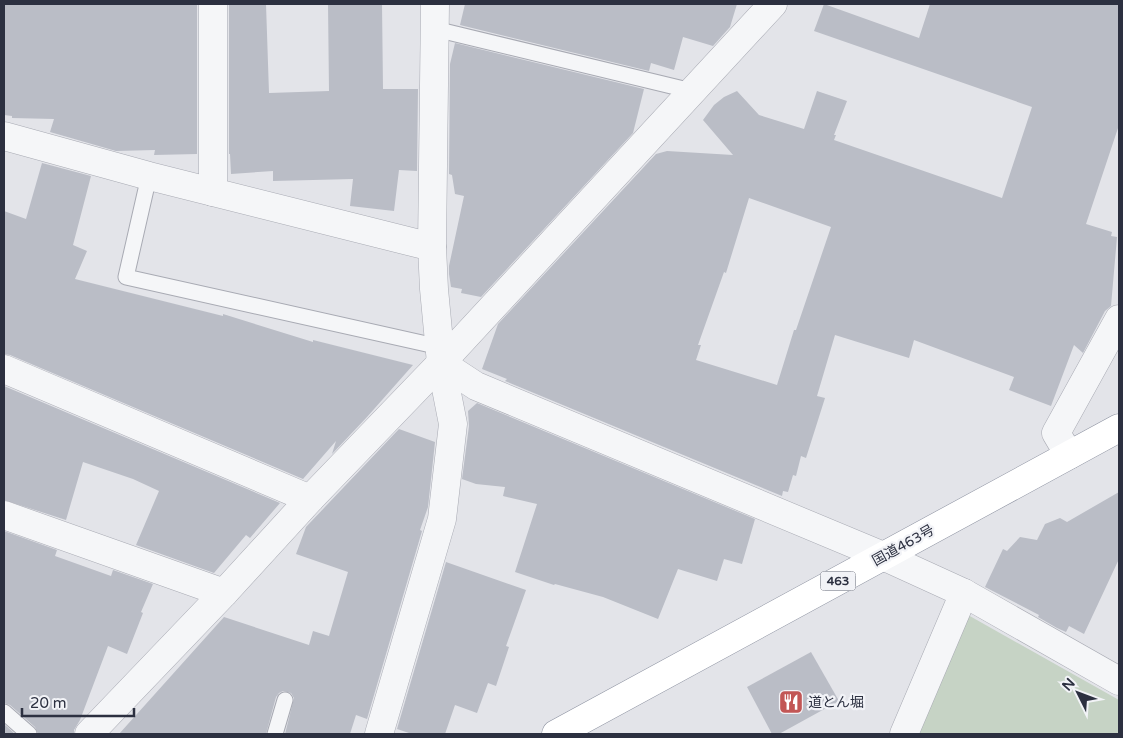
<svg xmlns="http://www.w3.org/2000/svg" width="1123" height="738" font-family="'Varela Round','Noto Sans JP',sans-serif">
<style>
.green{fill:#c6d3c5}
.building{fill:#babdc6;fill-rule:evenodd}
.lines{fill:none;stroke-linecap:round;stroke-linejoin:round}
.lane-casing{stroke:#a8aab3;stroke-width:17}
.street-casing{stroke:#a8aab3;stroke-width:29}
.highway-casing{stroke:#8b909f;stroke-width:29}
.lane{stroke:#f5f6f8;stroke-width:15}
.street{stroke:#f5f6f8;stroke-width:28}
.highway{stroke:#fff;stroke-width:28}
.labels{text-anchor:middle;stroke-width:4.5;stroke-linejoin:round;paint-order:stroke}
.shield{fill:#f2f3f7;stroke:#676a77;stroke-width:1}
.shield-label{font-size:12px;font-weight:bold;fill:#2c3040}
.street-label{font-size:14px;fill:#2c3040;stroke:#f2f3f7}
.poi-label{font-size:14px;fill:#2c3040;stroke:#f2f3f7;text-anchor:start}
</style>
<rect width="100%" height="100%" fill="#e3e4e9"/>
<polygon class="green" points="968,615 1119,700 1119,734 918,734"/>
<g class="building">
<polygon points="4,4 197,4 197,154 154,155 155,150 116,151 50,132 54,119 12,118 12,116 4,115"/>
<polygon points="229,4 266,4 269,93 329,91 328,4 382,4 383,89 418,89 417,171 399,170 394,211 350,206 353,179 273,181 273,171 231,174 230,154 229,154"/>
<polygon points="465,4 737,4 730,27 713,46 683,37 674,70 651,63 649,71 460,25"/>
<path d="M 824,4 L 919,38 L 930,4 L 1119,4 L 1119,125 L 1086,224 L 1112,232 L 1111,236 L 1117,237 L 1111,306 L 1105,311 L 1083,353 L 1074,345 L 1051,406 L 1009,390 L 1014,377 L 914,340 L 909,358 L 835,335 L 817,396 L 825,398 L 806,458 L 801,456 L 796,476 L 793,475 L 788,492 L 783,491 L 782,496 L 505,381 L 507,379 L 482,369 L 498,324 L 656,154 L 667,151 L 733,155 L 703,120 L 714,105 L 724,97 L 737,91 L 759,115 L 804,129 L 817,91 L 847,101 L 834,135 L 836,135 L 834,140 L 1002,198 L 1032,107 L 814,31 ZM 749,198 L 831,227 L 796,330 L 794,330 L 777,385 L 696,360 L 701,345 L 698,345 L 724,272 L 726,273 Z"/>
<polygon points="455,43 644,89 633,133 481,297 461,293 462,289 451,287 449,274 449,266 464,196 455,194 452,175 449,174 450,64"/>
<polygon points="42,163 91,176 73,245 87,251 75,279 223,316 223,314 313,342 313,340 413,365 367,417 332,454 336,441 303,479 10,355 4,354 4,211 26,219"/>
<polygon points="4,386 280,503 250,538 246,535 214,573 136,545 159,491 133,479 83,462 66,520 4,500"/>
<polygon points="477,403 755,519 742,564 724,559 717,581 678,569 658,619 603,597 555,584 554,585 515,572 537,504 503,496 505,487 476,484 462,479 469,426 468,411"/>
<polygon points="399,429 435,442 428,507 420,530 422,531 367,719 356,715 350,734 285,734 294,698 291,693 283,691 279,693 276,697 266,734 119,734 224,617 309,645 313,631 329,636 348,572 296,554 306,527"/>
<polygon points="1119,492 1119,559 1084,634 1069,626 1066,632 1057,628 1038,617 1039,615 985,587 1003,549 1007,551 1020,537 1037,540 1045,524 1060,518 1067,522"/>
<polygon points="4,531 57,550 55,556 111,576 113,570 153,584 141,612 143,613 127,654 108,646 80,720 74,730 74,734 38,734 35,727 10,705 4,703"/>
<polygon points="446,562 526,590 506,646 509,647 496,686 488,683 477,713 455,705 445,734 412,734 397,729"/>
<polygon points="811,652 839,701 779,734 772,734 747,687"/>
<polygon points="4,724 15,734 4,734"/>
</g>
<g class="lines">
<defs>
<g id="lane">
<polyline points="435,29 692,91"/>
<polyline points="149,176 126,277 440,347"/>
<polyline points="4,712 29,734"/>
<polyline points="275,734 285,700"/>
</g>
<g id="street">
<polyline points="213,4 213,192"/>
<polyline points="4,136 149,176 432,247 434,289 441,363 453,424 442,519 379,734"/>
<polyline points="432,247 435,4"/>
<polyline points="441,363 476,386 883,556 964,593 1119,681"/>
<polyline points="4,369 310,499"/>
<polyline points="1069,455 1056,433 1119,319"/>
<polyline points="4,515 224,593"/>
<polyline points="89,734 224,593 310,499 441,363 773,4"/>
<polyline points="904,734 964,593"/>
</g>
<polyline id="highway" points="556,734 1119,428"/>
</defs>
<use href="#lane" class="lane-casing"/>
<use href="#street" class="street-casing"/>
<use href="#highway" class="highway-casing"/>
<use href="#lane" class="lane"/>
<use href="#street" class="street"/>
<use href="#highway" class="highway"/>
</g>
<defs>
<symbol id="restaurant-square" viewBox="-11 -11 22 22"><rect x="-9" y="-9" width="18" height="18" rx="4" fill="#c25655" stroke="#f2f3f7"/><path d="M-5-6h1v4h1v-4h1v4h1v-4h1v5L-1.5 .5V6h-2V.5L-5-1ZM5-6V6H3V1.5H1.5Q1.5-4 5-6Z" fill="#fff"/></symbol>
</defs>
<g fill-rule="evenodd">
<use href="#restaurant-square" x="777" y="688" width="28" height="28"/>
</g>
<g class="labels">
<rect class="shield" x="820.5" y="571.5" width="35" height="19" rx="4"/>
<g class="shield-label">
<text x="838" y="585">463</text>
</g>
<g class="street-label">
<text transform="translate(903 545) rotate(-29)" y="5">国道463号</text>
</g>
<g class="poi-label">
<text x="808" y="707">道とん堀</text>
</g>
</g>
<rect width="1123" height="738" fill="none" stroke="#2c3040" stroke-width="10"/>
<g transform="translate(1078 693) rotate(312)" stroke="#f2f3f7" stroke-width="4" paint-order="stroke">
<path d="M0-4L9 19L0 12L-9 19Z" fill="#2c3040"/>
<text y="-8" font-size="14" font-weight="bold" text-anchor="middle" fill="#2c3040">N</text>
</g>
<path d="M22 708v8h112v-8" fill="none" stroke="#2c3040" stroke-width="2.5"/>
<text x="30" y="708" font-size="15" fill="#2c3040" stroke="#f2f3f7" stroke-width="4" paint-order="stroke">20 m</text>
</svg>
